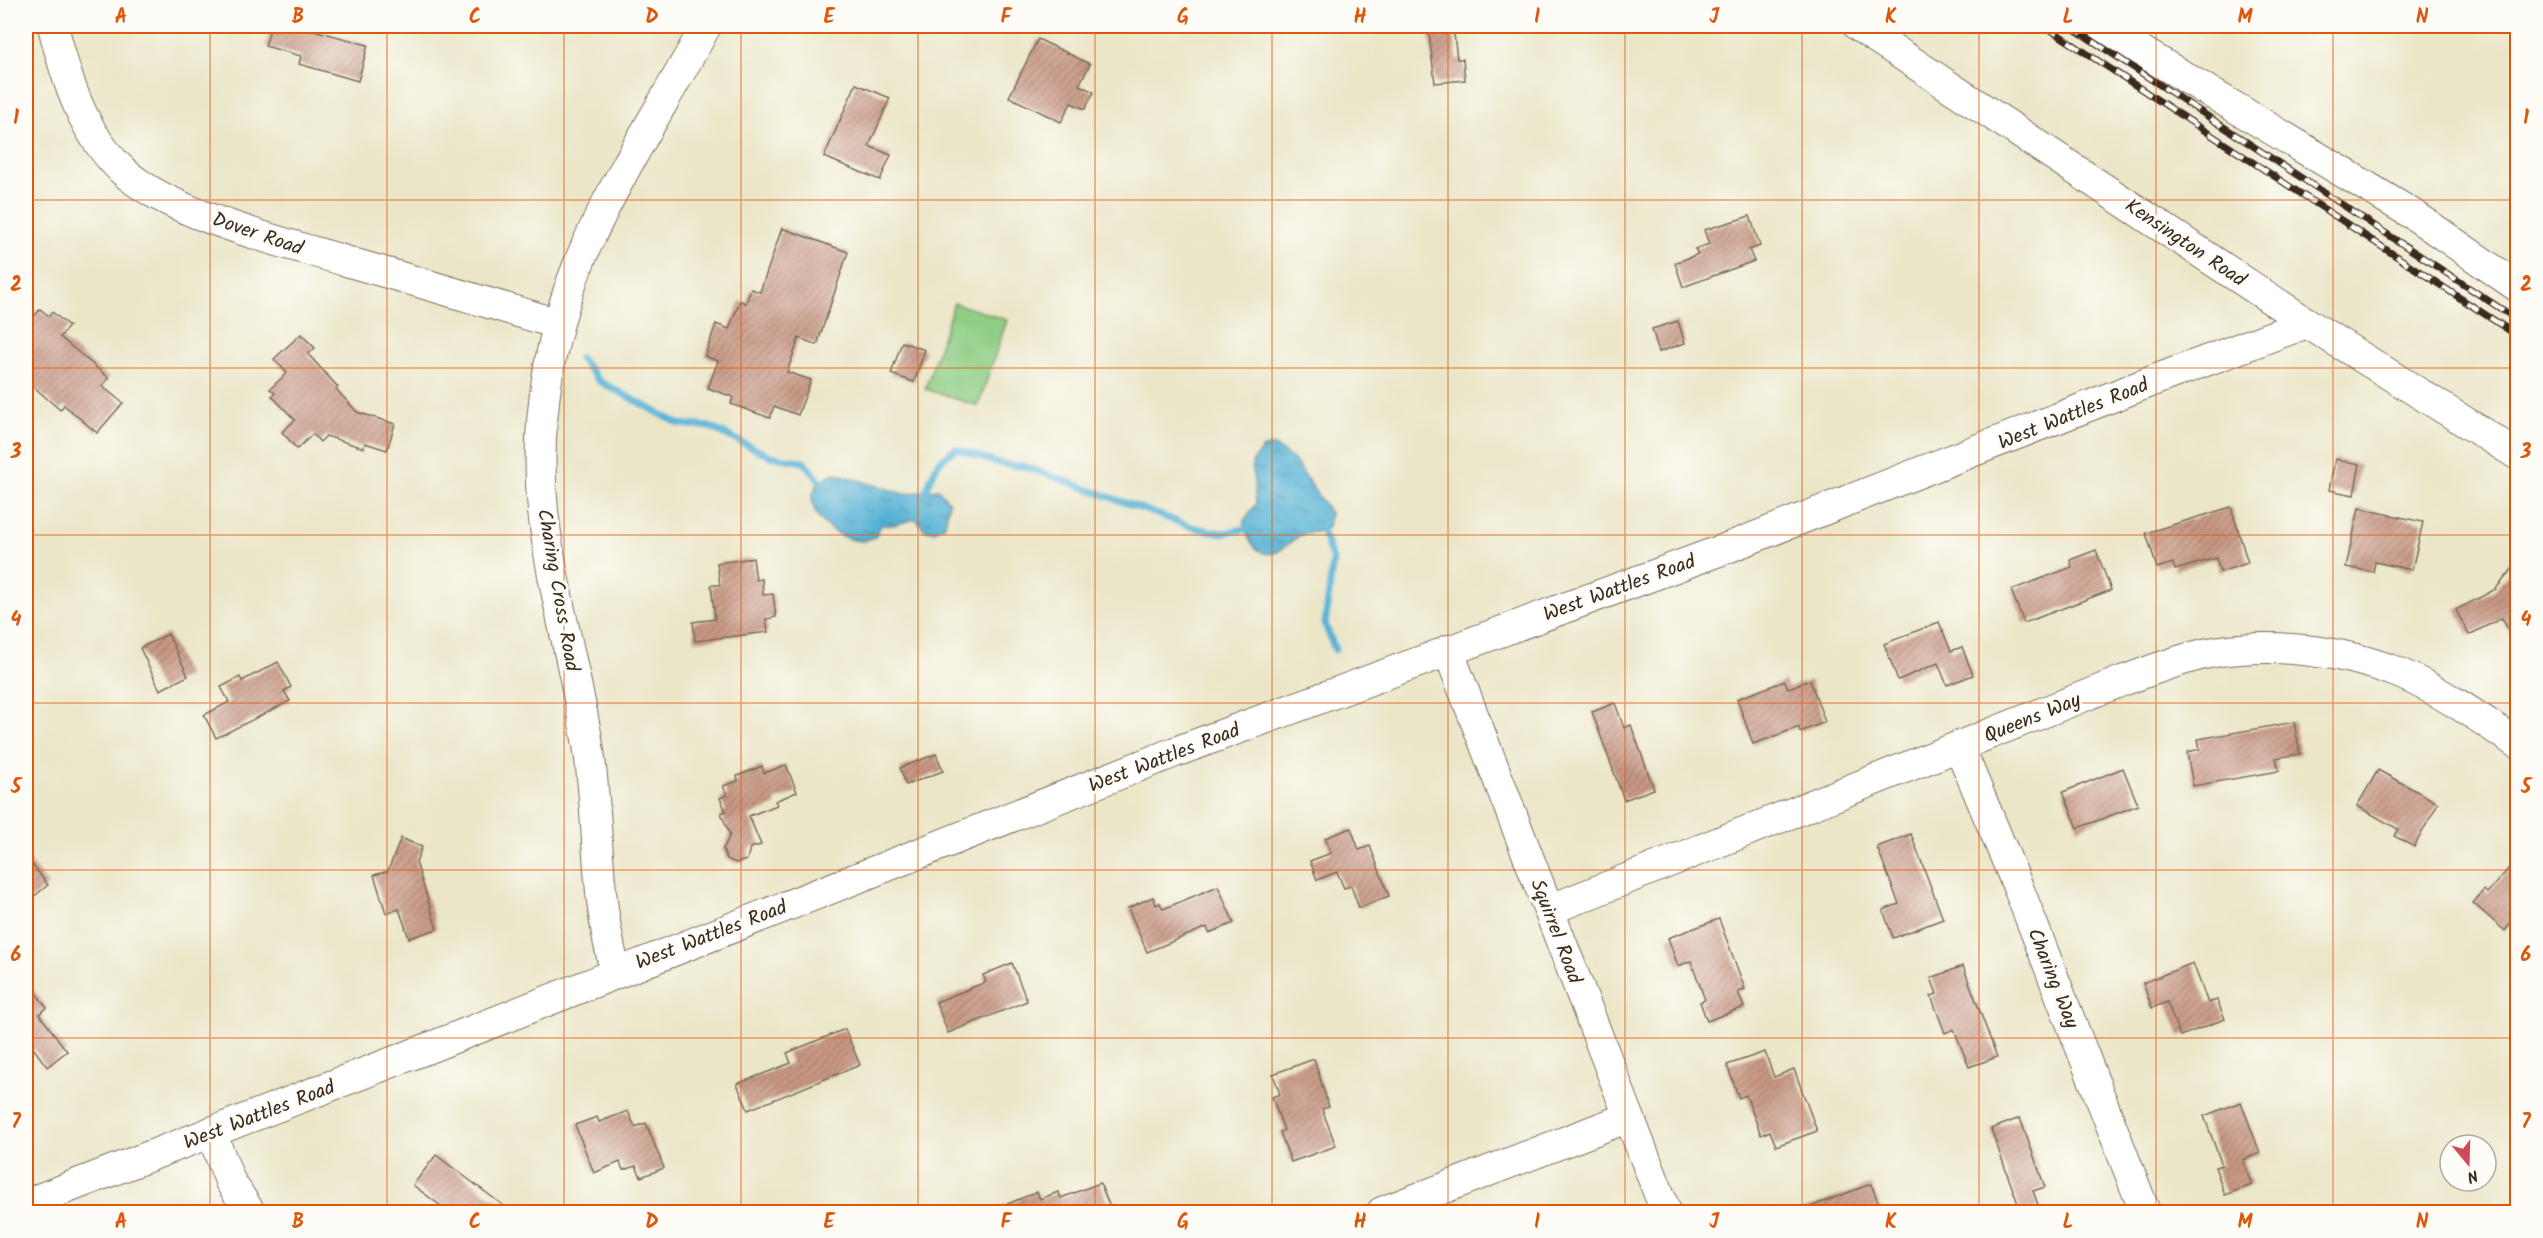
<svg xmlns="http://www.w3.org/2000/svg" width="2543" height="1238" font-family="Kalam,sans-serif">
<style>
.pitch{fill:#8ece84;stroke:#647c51;stroke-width:1.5}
.water{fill:url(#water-ripples);stroke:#496e7a;stroke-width:1.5}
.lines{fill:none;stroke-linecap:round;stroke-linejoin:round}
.stream{stroke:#57b2d5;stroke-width:7}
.building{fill:url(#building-hatch)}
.minor-casing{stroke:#796c5a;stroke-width:32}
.minor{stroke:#fff;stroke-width:30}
.rail-casing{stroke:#3b2a1e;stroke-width:7}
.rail{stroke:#fdfcf7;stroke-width:4.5;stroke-dasharray:14;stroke-linecap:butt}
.grid{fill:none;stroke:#df570d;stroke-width:1.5;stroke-opacity:0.55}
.labels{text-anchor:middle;stroke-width:6;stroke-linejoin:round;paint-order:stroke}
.street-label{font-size:20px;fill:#3b2a1e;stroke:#fdfcf7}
.neatline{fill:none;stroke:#df570d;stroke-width:2}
.grid-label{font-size:20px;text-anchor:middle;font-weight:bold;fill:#df570d}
</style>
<defs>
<pattern id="water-ripples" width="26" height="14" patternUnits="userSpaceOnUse" patternTransform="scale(1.5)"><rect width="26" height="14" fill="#57b2d5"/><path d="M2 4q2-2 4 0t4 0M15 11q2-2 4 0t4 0" fill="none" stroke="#4991ac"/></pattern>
<pattern id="building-hatch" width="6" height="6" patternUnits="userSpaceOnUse" patternTransform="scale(1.5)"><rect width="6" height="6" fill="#c89884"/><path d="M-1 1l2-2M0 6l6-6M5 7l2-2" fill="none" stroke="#a47c6b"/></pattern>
</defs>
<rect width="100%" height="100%" fill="#fdfcf7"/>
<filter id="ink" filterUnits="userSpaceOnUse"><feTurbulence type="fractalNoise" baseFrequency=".0167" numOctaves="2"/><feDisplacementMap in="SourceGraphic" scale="12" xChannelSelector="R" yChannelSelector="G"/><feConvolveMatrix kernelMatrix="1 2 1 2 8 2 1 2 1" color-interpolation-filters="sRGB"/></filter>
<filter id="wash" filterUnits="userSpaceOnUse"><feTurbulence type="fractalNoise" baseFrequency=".008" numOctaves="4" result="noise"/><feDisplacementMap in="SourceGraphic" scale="24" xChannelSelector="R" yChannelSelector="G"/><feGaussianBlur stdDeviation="1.35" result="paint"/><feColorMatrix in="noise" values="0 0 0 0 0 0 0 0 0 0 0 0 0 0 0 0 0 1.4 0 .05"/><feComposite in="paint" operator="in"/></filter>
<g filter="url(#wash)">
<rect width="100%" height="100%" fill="#ebe6c8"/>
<polygon class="pitch" points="954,303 1007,320 978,406 925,389"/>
<g class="water">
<path d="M 1273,445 L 1294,460 L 1330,513 L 1328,527 C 1316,534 1310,531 1301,535 C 1292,539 1286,548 1277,552 C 1257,560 1246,537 1244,521 L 1256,504 L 1252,463 L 1262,449 Z"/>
<path d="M 834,473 L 905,494 L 938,489 L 949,502 L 945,525 L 934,531 L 925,530 L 916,519 C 903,521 894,527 881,525 L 875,537 C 871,538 865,541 862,541 C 826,539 787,494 834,473 Z"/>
</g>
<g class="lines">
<g class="stream">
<polyline points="580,358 599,381 679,424 710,427 770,456 804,462 819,480"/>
<path d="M 926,490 L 938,463 L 955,449 C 982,455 996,467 1024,466 L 1195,528 L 1223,533 L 1245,529"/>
<polyline points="1322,530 1333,560 1325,624 1335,650"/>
</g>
</g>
<g id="blocks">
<g class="building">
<polygon points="271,26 299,26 368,45 358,81 299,64 301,56 265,46"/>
<polygon points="1428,26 1453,26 1457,59 1463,59 1465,80 1435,83"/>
<polygon points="1038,39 1090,64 1079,85 1094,92 1085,109 1071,103 1061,122 1009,97"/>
<polygon points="856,84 890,98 869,146 891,155 880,180 824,157"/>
<polygon points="1750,216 1760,246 1749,250 1754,261 1683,287 1675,263 1698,254 1695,249 1709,244 1704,230"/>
<polygon points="782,228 848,252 817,345 799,338 787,372 811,380 798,415 774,406 770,418 731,404 733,397 708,388 718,361 705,356 716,324 729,329 740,301 746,303 751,289 760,292"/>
<polygon points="40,309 49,316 52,312 69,326 60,337 109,378 102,386 123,403 97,433 64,405 60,410 26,380 26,327"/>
<polygon points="1678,321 1685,343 1659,352 1652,329"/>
<polygon points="301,334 315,348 308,354 338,387 336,389 357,412 395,424 387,450 365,443 364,448 326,436 320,442 313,434 297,449 282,432 295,420 272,396 275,393 270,389 287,373 274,359"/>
<polygon points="902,342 925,350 914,382 891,374"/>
<polygon points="2335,459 2360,464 2354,495 2329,490"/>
<polygon points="2231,507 2248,563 2220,572 2216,558 2175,570 2173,563 2157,568 2146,533"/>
<polygon points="2359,508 2423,522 2412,570 2375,562 2373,572 2346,567"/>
<polygon points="2096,550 2111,590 2024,623 2011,590 2072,567 2070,560"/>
<polygon points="753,558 756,580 762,579 763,595 773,594 776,617 766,619 768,632 695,641 693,622 715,619 711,585 720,585 717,563"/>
<polygon points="2517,563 2517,646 2502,618 2469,635 2456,610 2496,589"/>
<polygon points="1939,622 1951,651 1962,647 1973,675 1947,685 1938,663 1898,680 1884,644"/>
<polygon points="168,634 188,676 160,690 140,648"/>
<polygon points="278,662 291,687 284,691 290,701 216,738 204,715 229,702 221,687 240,677 242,681"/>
<polygon points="1810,680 1825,722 1800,732 1799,727 1753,744 1737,699 1785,681 1788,688"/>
<polygon points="1615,703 1624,728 1631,725 1654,789 1624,800 1592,712"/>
<polygon points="2294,722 2300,754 2276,758 2279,771 2193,786 2187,752 2200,749 2198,739"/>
<polygon points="936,754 943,771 906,785 900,768"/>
<polygon points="786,765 797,792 775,801 777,805 749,816 761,845 750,848 747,860 736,863 727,859 723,849 730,835 721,813 726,811 720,798 727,795 723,786 738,781 737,776 762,766 764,773"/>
<polygon points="2123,768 2138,805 2078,828 2063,792"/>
<polygon points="2378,770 2438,803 2414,847 2394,836 2398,829 2357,806"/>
<polygon points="1351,828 1359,850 1370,846 1389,896 1359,908 1351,886 1344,888 1337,872 1317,880 1310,861 1331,853 1325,838"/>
<polygon points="1911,834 1943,919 1893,938 1883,910 1899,904 1877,847"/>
<polygon points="401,838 422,847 416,862 437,929 409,938 399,909 386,913 374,875 388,871"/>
<polygon points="26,856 48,885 26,903"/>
<polygon points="2517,859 2517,916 2505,931 2473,903 2484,890 2487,893"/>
<polygon points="1218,886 1234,923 1209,933 1207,927 1147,952 1128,908 1153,897 1156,905 1160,903 1163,909"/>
<polygon points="1719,919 1745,989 1738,992 1744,1007 1707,1021 1700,1002 1705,1000 1691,961 1678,966 1668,938"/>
<polygon points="1012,963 1027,1001 948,1033 936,1002 986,982 983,975"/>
<polygon points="2193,963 2208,1003 2217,1000 2225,1019 2180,1036 2167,1002 2152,1008 2143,983"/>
<polygon points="1963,966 1997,1057 1969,1067 1954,1029 1945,1033 1931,996 1937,994 1931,978"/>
<polygon points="26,979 47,1008 39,1014 67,1051 47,1067 34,1049 26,1056"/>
<polygon points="845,1029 860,1065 748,1110 737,1084 791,1063 787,1053"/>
<polygon points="1765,1052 1774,1077 1794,1069 1817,1131 1776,1146 1770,1131 1761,1135 1746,1095 1739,1098 1727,1065"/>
<polygon points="1314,1059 1329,1107 1322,1109 1336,1146 1291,1162 1280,1132 1284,1130 1272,1097 1280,1094 1273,1074"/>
<polygon points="2241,1102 2260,1153 2243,1160 2252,1185 2225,1195 2215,1167 2222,1165 2204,1116"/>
<polygon points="628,1111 635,1127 646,1123 664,1168 641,1177 636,1166 623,1170 620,1162 594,1173 575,1125 597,1117 599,1122"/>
<polygon points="2020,1118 2045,1187 2033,1191 2039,1207 2025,1212 2021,1212 1991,1129"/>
<polygon points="436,1155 512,1212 449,1212 413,1185"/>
<polygon points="1100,1183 1112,1212 988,1212 1037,1192 1040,1199 1058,1192 1061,1198"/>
<polygon points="1871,1184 1882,1212 1800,1212 1799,1211"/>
</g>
</g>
</g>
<g filter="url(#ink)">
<use href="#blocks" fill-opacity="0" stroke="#796c5a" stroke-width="1.5"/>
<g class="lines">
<defs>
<g id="minor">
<path d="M 53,26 C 66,78 82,133 123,171 C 170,215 286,243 349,262 C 419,282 489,303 558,324"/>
<polyline points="1858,26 2307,323 2518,455"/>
<polyline points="2100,26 2414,215 2518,287"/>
<polyline points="1448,650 1666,1212"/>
<polyline points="1959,746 2018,887 2145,1212"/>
<path d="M 1549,910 L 2122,681 C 2150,671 2179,659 2209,653 C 2270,642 2342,650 2399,673 C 2441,691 2480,718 2518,744"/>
<path d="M 616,972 C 594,899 600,820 588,745 C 575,667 552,590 543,511 C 534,421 550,326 587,244 C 621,169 667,98 706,26"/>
<polyline points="211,1132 230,1181 250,1212"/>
<polyline points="26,1204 426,1049 1175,752 1727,548 2160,378 2307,323"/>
<polyline points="1382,1212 1629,1117"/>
</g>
</defs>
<use href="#minor" class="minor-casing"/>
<use href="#minor" class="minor"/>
<defs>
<g id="rail">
<polyline points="2045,26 2518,336"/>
<polyline points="2070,26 2518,320"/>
</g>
</defs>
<use href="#rail" class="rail-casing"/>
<use href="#rail" class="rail"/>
</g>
</g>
<path class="grid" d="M 210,26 L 210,1212M 387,26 L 387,1212M 564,26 L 564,1212M 741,26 L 741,1212M 918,26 L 918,1212M 1095,26 L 1095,1212M 1272,26 L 1272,1212M 1448,26 L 1448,1212M 1625,26 L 1625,1212M 1802,26 L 1802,1212M 1979,26 L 1979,1212M 2156,26 L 2156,1212M 2333,26 L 2333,1212M 26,200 L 2518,200M 26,368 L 2518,368M 26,535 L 2518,535M 26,703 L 2518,703M 26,870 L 2518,870M 26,1038 L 2518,1038"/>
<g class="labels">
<g class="street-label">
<text transform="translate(258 233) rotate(19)" y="7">Dover Road</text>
<text transform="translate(2186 242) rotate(34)" y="7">Kensington Road</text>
<text transform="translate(2073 413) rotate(-22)" y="7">West Wattles Road</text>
<text transform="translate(1619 587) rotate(-20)" y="7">West Wattles Road</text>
<text transform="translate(559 590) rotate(80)" y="7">Charing Cross Road</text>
<text transform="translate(2032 717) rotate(-22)" y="7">Queens Way</text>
<text transform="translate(1164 757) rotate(-21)" y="7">West Wattles Road</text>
<text transform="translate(1557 931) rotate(69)" y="7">Squirrel Road</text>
<text transform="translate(711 934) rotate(-21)" y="7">West Wattles Road</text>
<text transform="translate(2054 978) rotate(68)" y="7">Charing Way</text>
<text transform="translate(259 1114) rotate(-21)" y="7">West Wattles Road</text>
</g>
</g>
<rect width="2543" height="1238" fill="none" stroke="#fdfcf7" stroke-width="66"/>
<g transform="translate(2468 1163) rotate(161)"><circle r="28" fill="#fdfcf7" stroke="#afa8a0" stroke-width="1.5"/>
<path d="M0-4.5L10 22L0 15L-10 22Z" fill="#d1495b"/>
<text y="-9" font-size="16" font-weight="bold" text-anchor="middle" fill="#3b2a1e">N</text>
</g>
<rect x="33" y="33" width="2477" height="1172" class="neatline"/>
<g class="grid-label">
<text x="121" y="23">A</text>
<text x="298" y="23">B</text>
<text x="475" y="23">C</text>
<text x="652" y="23">D</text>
<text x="829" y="23">E</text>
<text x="1006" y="23">F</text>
<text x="1183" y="23">G</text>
<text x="1360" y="23">H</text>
<text x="1537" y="23">I</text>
<text x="1714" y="23">J</text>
<text x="1891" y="23">K</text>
<text x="2068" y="23">L</text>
<text x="2245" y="23">M</text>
<text x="2422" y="23">N</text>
<text x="16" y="124">1</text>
<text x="2526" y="124">1</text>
<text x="16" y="291">2</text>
<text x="2526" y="291">2</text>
<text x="16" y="458">3</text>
<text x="2526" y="458">3</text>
<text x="16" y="626">4</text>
<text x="2526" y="626">4</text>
<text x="16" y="793">5</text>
<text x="2526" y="793">5</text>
<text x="16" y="961">6</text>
<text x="2526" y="961">6</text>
<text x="16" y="1128">7</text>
<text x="2526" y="1128">7</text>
<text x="121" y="1228">A</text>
<text x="298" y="1228">B</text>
<text x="475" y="1228">C</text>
<text x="652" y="1228">D</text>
<text x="829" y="1228">E</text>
<text x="1006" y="1228">F</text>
<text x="1183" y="1228">G</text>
<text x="1360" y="1228">H</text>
<text x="1537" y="1228">I</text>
<text x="1714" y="1228">J</text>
<text x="1891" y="1228">K</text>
<text x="2068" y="1228">L</text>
<text x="2245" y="1228">M</text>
<text x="2422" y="1228">N</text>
</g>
</svg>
